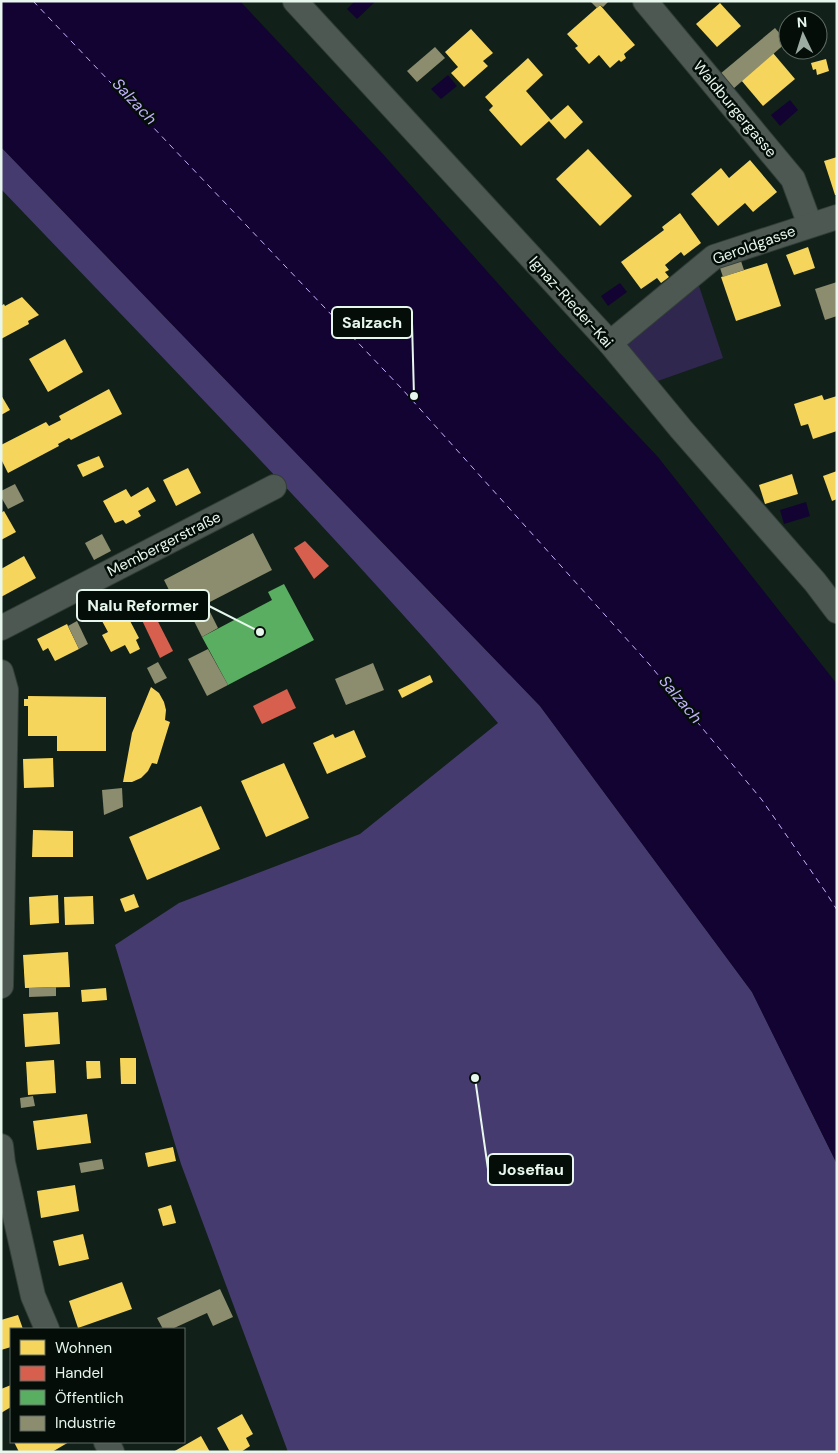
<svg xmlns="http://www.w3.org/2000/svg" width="838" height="1453" font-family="'DM Sans',sans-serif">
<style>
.green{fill:#2f274e}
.forest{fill:#463b6f}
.water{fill:#130332}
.homes{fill:#f6d55c}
.shops{fill:#d6604d}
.public{fill:#5aae61}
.industry{fill:#8c8c6e}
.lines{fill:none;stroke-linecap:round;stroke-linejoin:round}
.ferry{stroke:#c1b2fb;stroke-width:1;stroke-dasharray:6 5;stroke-linecap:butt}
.street-casing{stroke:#323e37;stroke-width:26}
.street{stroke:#4d5853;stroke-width:24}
.labels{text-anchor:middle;stroke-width:5;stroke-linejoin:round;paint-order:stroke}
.street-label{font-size:15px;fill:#e7f7ed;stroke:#040d08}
.water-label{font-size:16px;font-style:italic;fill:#c1b2fb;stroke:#040d08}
.leader{fill:none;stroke:#e7f7ed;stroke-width:2}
.callout-dot{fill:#e7f7ed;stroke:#040d08;stroke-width:2}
.callout{fill:#040d08;stroke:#e7f7ed;stroke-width:2}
.callout-label{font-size:16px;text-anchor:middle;font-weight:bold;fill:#e7f7ed}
</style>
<rect width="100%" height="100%" fill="#112119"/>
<polygon class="green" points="698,283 723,358 652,383 627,348 628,340"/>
<path class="forest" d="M 1,147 L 540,706 L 752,992 L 837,1164 L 837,1452 L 288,1452 L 181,1164 L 115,945 L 179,903 L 360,834 L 498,723 C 340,538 169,365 1,189 Z"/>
<g class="water">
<polygon points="1,1 240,1 382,153 559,352 658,457 837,684 837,1164 752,992 540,706 1,147"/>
<polygon points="355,1 376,1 357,19 347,9"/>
<polygon points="448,75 457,86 441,99 431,89"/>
<polygon points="790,100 798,110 780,126 771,115"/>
<polygon points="620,283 627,292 608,306 601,296"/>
<polygon points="806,502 810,516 784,524 780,510"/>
</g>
<g class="homes">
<polygon points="720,3 741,26 717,47 696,24"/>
<polygon points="600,5 635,45 624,54 626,58 621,62 619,60 610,68 599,55 589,64 575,48 578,46 567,34"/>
<polygon points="471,29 493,53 483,61 488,66 464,87 451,73 458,67 445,52"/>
<polygon points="773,53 795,79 763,106 741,80"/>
<polygon points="528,58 543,75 526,91 551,120 568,105 583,122 565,139 549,121 521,146 489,110 493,106 485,97"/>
<polygon points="826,59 829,71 817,75 816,69 813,70 811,63"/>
<polygon points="588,149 632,196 600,226 556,179"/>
<polygon points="837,157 837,195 835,195 824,161"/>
<polygon points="750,160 777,192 753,212 745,203 718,226 691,194 721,168 729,178"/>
<polygon points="680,213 701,243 684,256 681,252 665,265 669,270 665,272 669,277 661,283 657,278 641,289 621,262 664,230 662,227"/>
<polygon points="808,247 815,268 794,275 786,255"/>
<polygon points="767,263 781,306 736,321 721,277"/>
<polygon points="22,297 39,315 28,321 29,324 1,339 1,306 4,304 5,306"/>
<polygon points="65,339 83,372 48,392 29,359"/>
<polygon points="109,389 122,414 71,440 69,438 58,444 59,446 8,473 1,459 1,445 46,422 49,426 61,420 59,416"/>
<polygon points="1,395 10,410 1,415"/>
<polygon points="822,395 824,400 837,396 837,431 813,439 808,424 801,426 794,404"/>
<polygon points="99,456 104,467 83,477 77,465"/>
<polygon points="188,468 201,493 176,506 163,480"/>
<polygon points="837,471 837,499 832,501 823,476"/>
<polygon points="792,474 798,494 765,504 759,485"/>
<polygon points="148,487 156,501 138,511 141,516 126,524 123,520 115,523 103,501 126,489 131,497"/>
<polygon points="4,511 16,532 1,540 1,513"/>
<polygon points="24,556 36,578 1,597 1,569"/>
<polygon points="114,595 116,600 118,598 139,638 136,640 140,649 130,654 125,645 111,652 102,635 108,632 96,610 109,603 107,599"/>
<polygon points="67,624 79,649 55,661 48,648 43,651 37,639"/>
<polygon points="430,675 433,682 402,698 398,690"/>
<polygon points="151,687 159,693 164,702 166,710 165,720 170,722 157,764 152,763 148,771 141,778 132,782 123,782 132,733"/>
<polygon points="28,696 106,697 106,751 57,751 57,736 28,736 28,706 24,706 24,699 28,699"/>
<polygon points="354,730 366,757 327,774 313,743 333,734 335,738"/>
<polygon points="53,758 54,787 24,788 23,759"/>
<polygon points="284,763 309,818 266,837 241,781"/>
<polygon points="201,806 220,849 147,880 129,837"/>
<polygon points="33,830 73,831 73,857 32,857"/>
<polygon points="134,894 139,907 125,912 120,899"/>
<polygon points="58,895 59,923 30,925 29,897"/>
<polygon points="93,896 94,924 65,925 64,897"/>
<polygon points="68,952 70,987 25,988 23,955"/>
<polygon points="106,988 107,1000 82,1002 81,990"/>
<polygon points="58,1012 60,1044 25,1047 23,1014"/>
<polygon points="120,1058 136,1058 136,1084 121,1084"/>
<polygon points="54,1060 56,1093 28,1095 26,1062"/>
<polygon points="86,1061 100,1061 101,1078 87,1079"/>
<polygon points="87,1114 91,1143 37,1150 33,1121"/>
<polygon points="173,1147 176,1161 148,1167 145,1153"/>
<polygon points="75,1185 79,1211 41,1218 37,1191"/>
<polygon points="171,1205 176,1223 163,1226 158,1209"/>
<polygon points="83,1234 89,1259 59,1266 53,1241"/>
<polygon points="122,1282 132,1309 78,1328 69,1301"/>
<polygon points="18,1315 23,1329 11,1329 11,1347 1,1350 1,1320"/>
<polygon points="11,1385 11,1407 1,1413 1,1389"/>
<polygon points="242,1414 253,1434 246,1438 250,1446 241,1452 230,1452 217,1428"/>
<polygon points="201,1436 210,1452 173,1452"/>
<polygon points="14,1442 69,1442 52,1452 19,1452"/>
</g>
<g class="shops">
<polygon points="305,541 329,566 314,579 294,548"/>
<polygon points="151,608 173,651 160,658 139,614"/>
<polygon points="287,689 296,708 262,724 253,706"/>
</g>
<polygon class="public" points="284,584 314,640 228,685 202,637 272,600 268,592"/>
<g class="industry">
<polygon points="590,1 609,1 603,7 600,5 597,8"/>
<polygon points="775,28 787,42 733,89 720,74"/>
<polygon points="435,47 445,58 417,82 407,71"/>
<polygon points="740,258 744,270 723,277 719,265"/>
<polygon points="837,282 837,316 825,320 815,289"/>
<polygon points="15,484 24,501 8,509 1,497 1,491"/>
<polygon points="253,533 272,570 206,604 218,628 202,637 190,613 182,616 164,580"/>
<polygon points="102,534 111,551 94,560 85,543"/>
<polygon points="77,621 88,644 79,649 68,626"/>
<polygon points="208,649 228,685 207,696 188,659"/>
<polygon points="158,662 167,678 155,684 147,668"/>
<polygon points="373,663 384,690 346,705 335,679"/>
<polygon points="122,788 123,807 104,815 102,790"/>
<polygon points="56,987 56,996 29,997 29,988"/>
<polygon points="33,1096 35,1106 21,1108 20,1098"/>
<polygon points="102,1159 104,1169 81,1173 79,1163"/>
<polygon points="220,1289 233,1317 213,1326 207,1313 172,1329 163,1329 157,1318"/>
</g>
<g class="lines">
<polyline class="ferry" points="33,1 403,390 649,664 762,800 825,891 837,910"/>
<defs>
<g id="street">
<polyline points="295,1 610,343 681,429 815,582 837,611"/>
<polyline points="645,1 793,179 810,225"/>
<polyline points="610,343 714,257 837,217"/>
<polyline points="1,628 274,487"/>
<polyline points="1,672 6,690 1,986"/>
<polyline points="1,1146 3,1163 33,1296 47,1329"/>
<polyline points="106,1442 112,1452"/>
</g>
</defs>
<use href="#street" class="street-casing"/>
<use href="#street" class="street"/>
</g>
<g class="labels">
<g class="street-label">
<text transform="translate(735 109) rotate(50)" y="5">Waldburgergasse</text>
<text transform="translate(754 245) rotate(-20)" y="5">Geroldgasse</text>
<text transform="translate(571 302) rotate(48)" y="5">Ignaz-Rieder-Kai</text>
<text transform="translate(164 544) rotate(-27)" y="5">Membergerstraße</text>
</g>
<g class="water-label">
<text transform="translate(135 101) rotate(47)" y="6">Salzach</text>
<text transform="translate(681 699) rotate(50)" y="6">Salzach</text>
</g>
</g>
<path class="leader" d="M414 396L412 323M260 632L209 606M475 1078L488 1169"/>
<g class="callout-dot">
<circle cx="414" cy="396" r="5"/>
<circle cx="260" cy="632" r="5"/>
<circle cx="475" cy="1078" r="5"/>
</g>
<g class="callout">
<rect x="332" y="307" width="80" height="31" rx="5"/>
<rect x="77" y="590" width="132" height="31" rx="5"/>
<rect x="488" y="1154" width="85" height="31" rx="5"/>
</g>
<g class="callout-label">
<text x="372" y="328">Salzach</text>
<text x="143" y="611">Nalu Reformer</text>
<text x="531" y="1175">Josefiau</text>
</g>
<rect width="838" height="1453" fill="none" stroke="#e7f7ed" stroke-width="5"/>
<rect x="10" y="1328" width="175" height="115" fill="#040d08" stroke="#5f6b64"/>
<rect x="20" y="1340" width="25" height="15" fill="#f6d55c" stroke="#5f6b64"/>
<text x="55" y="1353" font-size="15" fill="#e7f7ed">Wohnen</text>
<rect x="20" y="1366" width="25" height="15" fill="#d6604d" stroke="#5f6b64"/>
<text x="55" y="1378" font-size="15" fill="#e7f7ed">Handel</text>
<rect x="20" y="1390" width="25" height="15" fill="#5aae61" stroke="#5f6b64"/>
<text x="55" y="1403" font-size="15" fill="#e7f7ed">Öffentlich</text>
<rect x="20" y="1416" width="25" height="15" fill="#8c8c6e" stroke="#5f6b64"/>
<text x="55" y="1428" font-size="15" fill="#e7f7ed">Industrie</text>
<g transform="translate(803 35) rotate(356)"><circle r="24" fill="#040d08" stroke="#5f6b64"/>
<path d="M0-4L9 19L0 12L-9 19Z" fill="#9caca3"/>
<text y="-8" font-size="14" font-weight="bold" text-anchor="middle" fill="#e7f7ed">N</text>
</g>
</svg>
